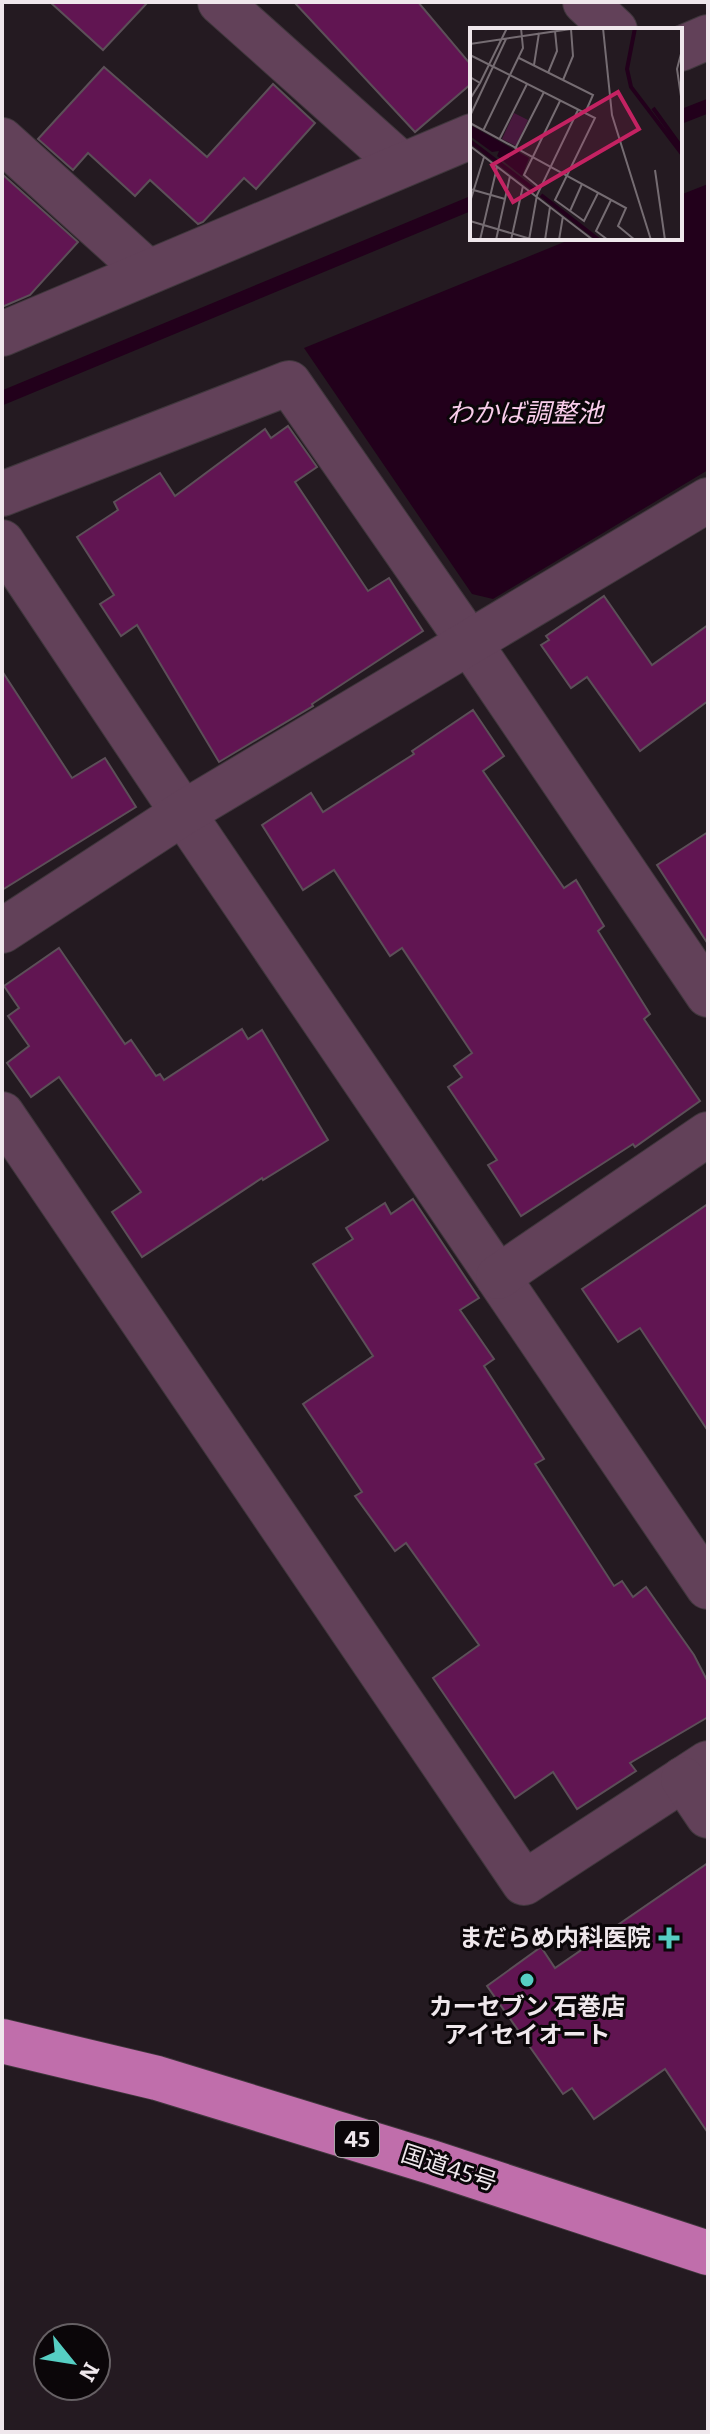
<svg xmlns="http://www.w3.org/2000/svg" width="710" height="2434" font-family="Bitter,'Noto Sans JP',serif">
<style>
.water{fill:#22001b}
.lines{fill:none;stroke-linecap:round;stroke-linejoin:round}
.stream{stroke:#22001b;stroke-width:14}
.building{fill:#611552;stroke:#5c4f58;stroke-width:2}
.minor-casing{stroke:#40373d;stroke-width:46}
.highway-casing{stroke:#40373d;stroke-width:46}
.minor{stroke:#624159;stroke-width:44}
.highway{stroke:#c06eab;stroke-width:44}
.poi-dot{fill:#56cec3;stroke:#0b0609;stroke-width:3}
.labels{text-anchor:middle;stroke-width:6;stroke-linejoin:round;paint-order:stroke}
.shield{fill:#0b0609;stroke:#aba4a8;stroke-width:2}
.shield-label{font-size:22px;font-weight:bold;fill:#efe7ec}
.poi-label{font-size:24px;font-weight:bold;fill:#efe7ec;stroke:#0b0609;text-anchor:end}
.street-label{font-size:24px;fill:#efe7ec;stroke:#0b0609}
.water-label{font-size:26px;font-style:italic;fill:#f9cdeb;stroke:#0b0609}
.inset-river{fill:none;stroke:#22001b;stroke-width:4}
.inset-road{fill:none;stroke:#756c72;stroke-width:2}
.view{fill:#c42262;fill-opacity:0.15;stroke:#c42262;stroke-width:4}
.inset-edge{fill:none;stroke:#efe7ec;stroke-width:4}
</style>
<rect width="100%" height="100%" fill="#241a21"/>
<polygon class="water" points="708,184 708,470 493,599 472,594 304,348 574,238 680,238 680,195"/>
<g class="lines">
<g class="stream">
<polyline points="680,117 708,106"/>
<polyline points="2,398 472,203"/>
</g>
</g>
<g class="building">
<polygon points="50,2 148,2 103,50"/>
<polygon points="294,2 418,2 472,66 472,83 415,132"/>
<polygon points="104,67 207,157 273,84 315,123 256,189 244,178 203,222 198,224 150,180 135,196 88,153 73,170 38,139"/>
<polygon points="2,174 78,242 30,295 2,307"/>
<polygon points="288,426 317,467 295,482 368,591 389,578 423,631 312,704 313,706 219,762 137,625 121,636 100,604 114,595 77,537 118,510 114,502 160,473 175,496 265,429 271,438"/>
<polygon points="604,596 652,665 708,625 708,701 640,751 587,677 571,688 541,645 549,640 546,636"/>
<polygon points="2,671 72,778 105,758 136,807 2,890"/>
<polygon points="473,710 504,756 483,771 564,888 576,880 604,926 598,931 650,1014 644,1019 700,1101 635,1147 633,1144 521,1216 488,1165 497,1160 448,1087 462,1077 454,1066 472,1053 402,948 390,956 334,870 303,890 262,825 311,793 323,812 414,754 412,751"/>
<polygon points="708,832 708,944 657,865"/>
<polygon points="59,948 125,1044 131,1040 156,1076 160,1074 164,1080 242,1029 248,1039 262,1030 328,1140 263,1180 262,1178 142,1257 112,1212 141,1192 59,1077 31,1097 7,1063 29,1046 8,1016 19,1008 4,986"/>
<polygon points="413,1199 479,1298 460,1310 494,1359 484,1366 544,1459 535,1464 614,1586 622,1581 633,1597 646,1587 694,1655 708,1682 708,1717 630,1763 636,1771 577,1809 553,1772 515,1798 433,1678 479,1645 406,1543 395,1551 355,1496 362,1492 303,1404 373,1356 313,1264 353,1239 346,1228 385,1203 391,1214"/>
<polygon points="708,1204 708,1431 640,1328 618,1342 582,1289"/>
<polygon points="708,1863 708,2133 665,2069 594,2119 572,2088 563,2094 487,1986 541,1947 555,1968"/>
</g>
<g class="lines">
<defs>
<g id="minor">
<polyline points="220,2 402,165"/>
<polyline points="585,2 615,30"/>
<polyline points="680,49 708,37"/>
<polyline points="2,140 148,272"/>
<polyline points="2,334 472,136"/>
<polyline points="2,494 289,383 469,642 708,995"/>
<polyline points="2,542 183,813 708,1587"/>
<polyline points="2,931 183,813 708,500"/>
<polyline points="2,1114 524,1883 708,1763"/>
<polyline points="498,1277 708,1134"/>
<polyline points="683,1779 708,1816"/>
</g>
<polyline id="highway" points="2,2041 157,2078 431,2162 708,2253"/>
</defs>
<use href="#minor" class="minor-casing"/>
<use href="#highway" class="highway-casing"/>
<use href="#minor" class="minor"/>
<use href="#highway" class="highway"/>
</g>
<g class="poi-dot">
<path d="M665 1926h8v8h8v8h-8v8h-8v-8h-8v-8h8z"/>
<circle cx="527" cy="1980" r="8"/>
</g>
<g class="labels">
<rect class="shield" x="335" y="2121" width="44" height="36" rx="6"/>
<g class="shield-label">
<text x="357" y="2147">45</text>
</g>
<g class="poi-label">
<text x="651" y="1946">まだらめ内科医院</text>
<text x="527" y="2015" text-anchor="middle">カーセブン 石巻店<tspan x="527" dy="28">アイセイオート</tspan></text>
</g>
<g class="street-label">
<text transform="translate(449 2168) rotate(18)" y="8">国道45号</text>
</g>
<g class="water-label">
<text x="525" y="422">わかば調整池</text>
</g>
</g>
<g transform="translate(470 28)">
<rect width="212" height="212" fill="#241a21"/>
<path d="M 44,85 L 58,92 L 46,118 L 32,111 Z" fill="#48183d"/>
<path d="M 0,97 L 59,130 L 52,148 L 27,128 L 29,123 L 22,124 L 0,108 Z" fill="#22001b"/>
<path class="inset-river" d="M 165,0 L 157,41 L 161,59 L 212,126M 183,80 L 212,120M 0,113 L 66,163M 71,167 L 129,212"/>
<path class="inset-road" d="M 133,0 L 142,87 L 181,212M 0,16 L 101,1 L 103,28 L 93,52M 212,22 L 207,41 L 212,75M 0,27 L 125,90 L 85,172 L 114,193 L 128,165M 49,30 L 123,67 L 115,85M 64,37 L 69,5M 78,45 L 87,23 L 85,3M 0,49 L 10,55 L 0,71M 10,55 L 37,0M 0,88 L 36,11M 0,95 L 156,180 L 148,198 L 165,212M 13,103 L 53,20 L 51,0M 29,112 L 57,56M 0,118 L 123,212M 45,121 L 74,64M 185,142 L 195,212M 70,160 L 54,147 L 90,73M 0,161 L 35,171M 0,174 L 14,129M 100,183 L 112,156M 0,193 L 64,212M 10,212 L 27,139M 26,212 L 40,148M 41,212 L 53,158M 59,212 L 67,167 L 108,82M 75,212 L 80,179M 89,212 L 93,188M 138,212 L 126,203 L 141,172"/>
<path class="view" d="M 148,64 L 169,101 L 43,174 L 22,137 Z"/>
<rect width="212" height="212" class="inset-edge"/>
</g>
<rect width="710" height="2434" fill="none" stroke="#efe7ec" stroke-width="8"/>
<g transform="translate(72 2362) rotate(120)"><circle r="38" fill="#0b0609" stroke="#666064" stroke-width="2"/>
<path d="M0-6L14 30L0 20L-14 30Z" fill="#56cec3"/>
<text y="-12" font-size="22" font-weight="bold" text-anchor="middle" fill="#efe7ec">N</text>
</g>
</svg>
